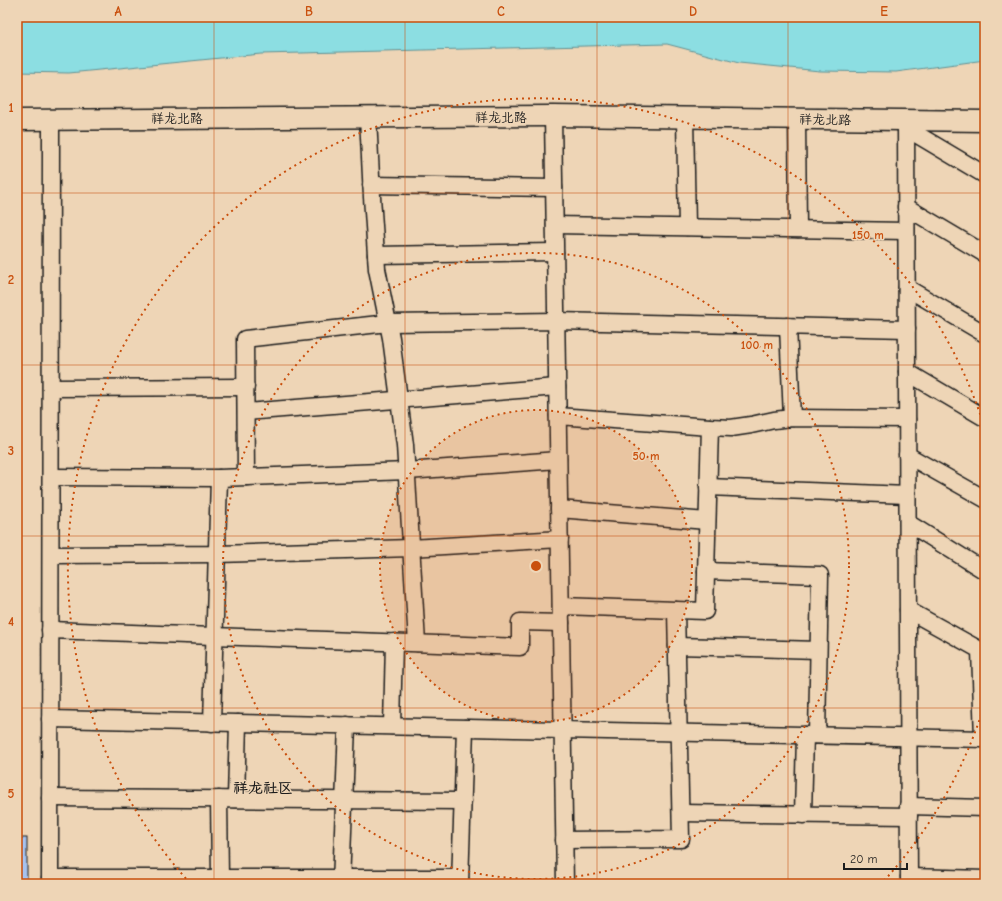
<svg xmlns="http://www.w3.org/2000/svg" width="1002" height="901" font-family="'Comic Neue','LXGW WenKai TC',sans-serif">
<style>
.water{fill:#8cdee2;stroke:#5f9093}
.building{fill:#a7c2ee;stroke:#1c1c1c}
.lines{fill:none;stroke-linecap:round;stroke-linejoin:round}
.minor-casing{stroke:#1c1c1c;stroke-width:19}
.tertiary-casing{stroke:#1c1c1c;stroke-width:23}
.minor{stroke:#eed5b6;stroke-width:16}
.tertiary{stroke:#eed5b6;stroke-width:20}
.grid{fill:none;stroke:#c9500e;stroke-width:1;stroke-opacity:0.55}
.ring{fill:none;stroke:#c9500e;stroke-width:2;stroke-dasharray:2 4}
.labels{text-anchor:middle;stroke-width:3;stroke-linejoin:round;paint-order:stroke}
.street-label{font-size:13px;fill:#1c1c1c;stroke:#eed5b6}
.quarter-label{font-size:15px;font-weight:bold;fill:#1c1c1c;stroke:#eed5b6}
.centre{fill:#c9500e;stroke:#eed5b6;stroke-width:2}
.ring-label{font-size:12px;text-anchor:middle;font-weight:bold;fill:#c9500e;stroke:#eed5b6;stroke-width:3;stroke-linejoin:round;paint-order:stroke}
.neatline{fill:none;stroke:#c9500e;stroke-width:1.5}
.grid-label{font-size:13px;text-anchor:middle;font-weight:bold;fill:#c9500e}
</style>
<rect width="100%" height="100%" fill="#eed5b6"/>
<filter id="ink" filterUnits="userSpaceOnUse"><feTurbulence type="fractalNoise" baseFrequency=".025" numOctaves="2"/><feDisplacementMap in="SourceGraphic" scale="8" xChannelSelector="R" yChannelSelector="G"/><feConvolveMatrix kernelMatrix="1 2 1 2 8 2 1 2 1" color-interpolation-filters="sRGB"/></filter>
<g filter="url(#ink)">
<polygon class="water" points="17,17 985,17 985,60 896,72 820,71 739,63 667,44 261,54 69,73 17,72"/>
<rect class="building" x="17" y="838" width="10" height="46"/>
<g class="lines">
<defs>
<g id="minor">
<polyline points="553,116 565,884"/>
<polyline points="368,117 372,197 377,269 391,338 405,445 417,643"/>
<polyline points="685,118 687,227"/>
<polyline points="797,119 798,229"/>
<polyline points="906,120 909,884"/>
<polyline points="906,128 985,175"/>
<polyline points="371,185 554,188"/>
<polyline points="906,207 985,254"/>
<polyline points="555,225 906,231"/>
<polyline points="376,255 555,252"/>
<polyline points="907,288 985,334"/>
<polyline points="788,326 792,418"/>
<polyline points="907,372 985,418"/>
<polyline points="51,388 246,387"/>
<polyline points="246,412 557,387"/>
<polyline points="558,416 710,427 731,428 751,425 774,420 792,418 907,419"/>
<polyline points="907,455 985,499"/>
<polyline points="51,477 219,478 407,471 558,460"/>
<polyline points="246,477 245,339 388,323 556,321 907,329"/>
<polyline points="708,487 907,495"/>
<polyline points="559,509 707,521"/>
<polyline points="908,523 985,571"/>
<polyline points="51,555 217,554 411,548 560,539"/>
<polyline points="706,571 820,575 817,735"/>
<polyline points="561,606 705,611 710,427"/>
<polyline points="908,610 980,650 983,739"/>
<polyline points="50,630 520,647 520,622 561,623"/>
<polyline points="677,646 818,650"/>
<polyline points="50,719 985,739"/>
<polyline points="212,723 219,478"/>
<polyline points="392,726 394,642"/>
<polyline points="50,798 463,801"/>
<polyline points="219,799 220,878"/>
<polyline points="236,799 238,723"/>
<polyline points="908,806 985,808"/>
<polyline points="681,813 909,816"/>
<polyline points="803,815 805,735"/>
<polyline points="564,840 681,839 676,610"/>
<polyline points="909,877 985,879"/>
<polyline points="50,878 460,878"/>
<polyline points="50,884 51,119"/>
<polyline points="341,884 347,725"/>
<polyline points="460,884 465,728"/>
</g>
<polyline id="tertiary" points="17,120 553,116 985,121"/>
</defs>
<use href="#minor" class="minor-casing"/>
<use href="#tertiary" class="tertiary-casing"/>
<use href="#minor" class="minor"/>
<use href="#tertiary" class="tertiary"/>
</g>
</g>
<path class="grid" d="M 214,17 L 214,884M 405,17 L 405,884M 597,17 L 597,884M 788,17 L 788,884M 17,193 L 985,193M 17,365 L 985,365M 17,536 L 985,536M 17,708 L 985,708"/>
<circle cx="536" cy="566" r="156" fill="#c9500e" fill-opacity=".12"/>
<g class="ring">
<circle cx="536" cy="566" r="156"/>
<circle cx="536" cy="566" r="313"/>
<path d="M985 703A469 469 0 0 1 882 883M190 883A469 469 0 1 1 985 429"/>
</g>
<g class="labels">
<g class="street-label">
<text x="501" y="122">祥龙北路</text>
<text x="177" y="123">祥龙北路</text>
<text transform="translate(825 119) rotate(1)" y="5">祥龙北路</text>
</g>
<g class="quarter-label">
<text x="263" y="793">祥龙社区</text>
</g>
</g>
<circle cx="536" cy="566" r="6" class="centre"/>
<g class="ring-label">
<text x="868" y="239">150 m</text>
<text x="757" y="349">100 m</text>
<text x="646" y="460">50 m</text>
</g>
<rect width="1002" height="901" fill="none" stroke="#eed5b6" stroke-width="44"/>
<path d="M844 863v6h63v-6" fill="none" stroke="#1c1c1c" stroke-width="2"/>
<text x="850" y="863" font-size="12" fill="#1c1c1c" stroke="#eed5b6" stroke-width="3" paint-order="stroke">20 m</text>
<rect x="22" y="22" width="958" height="857" class="neatline"/>
<g class="grid-label">
<text x="118" y="16">A</text>
<text x="309" y="16">B</text>
<text x="501" y="16">C</text>
<text x="693" y="16">D</text>
<text x="884" y="16">E</text>
<text x="11" y="112">1</text>
<text x="11" y="284">2</text>
<text x="11" y="455">3</text>
<text x="11" y="626">4</text>
<text x="11" y="798">5</text>
</g>
</svg>
